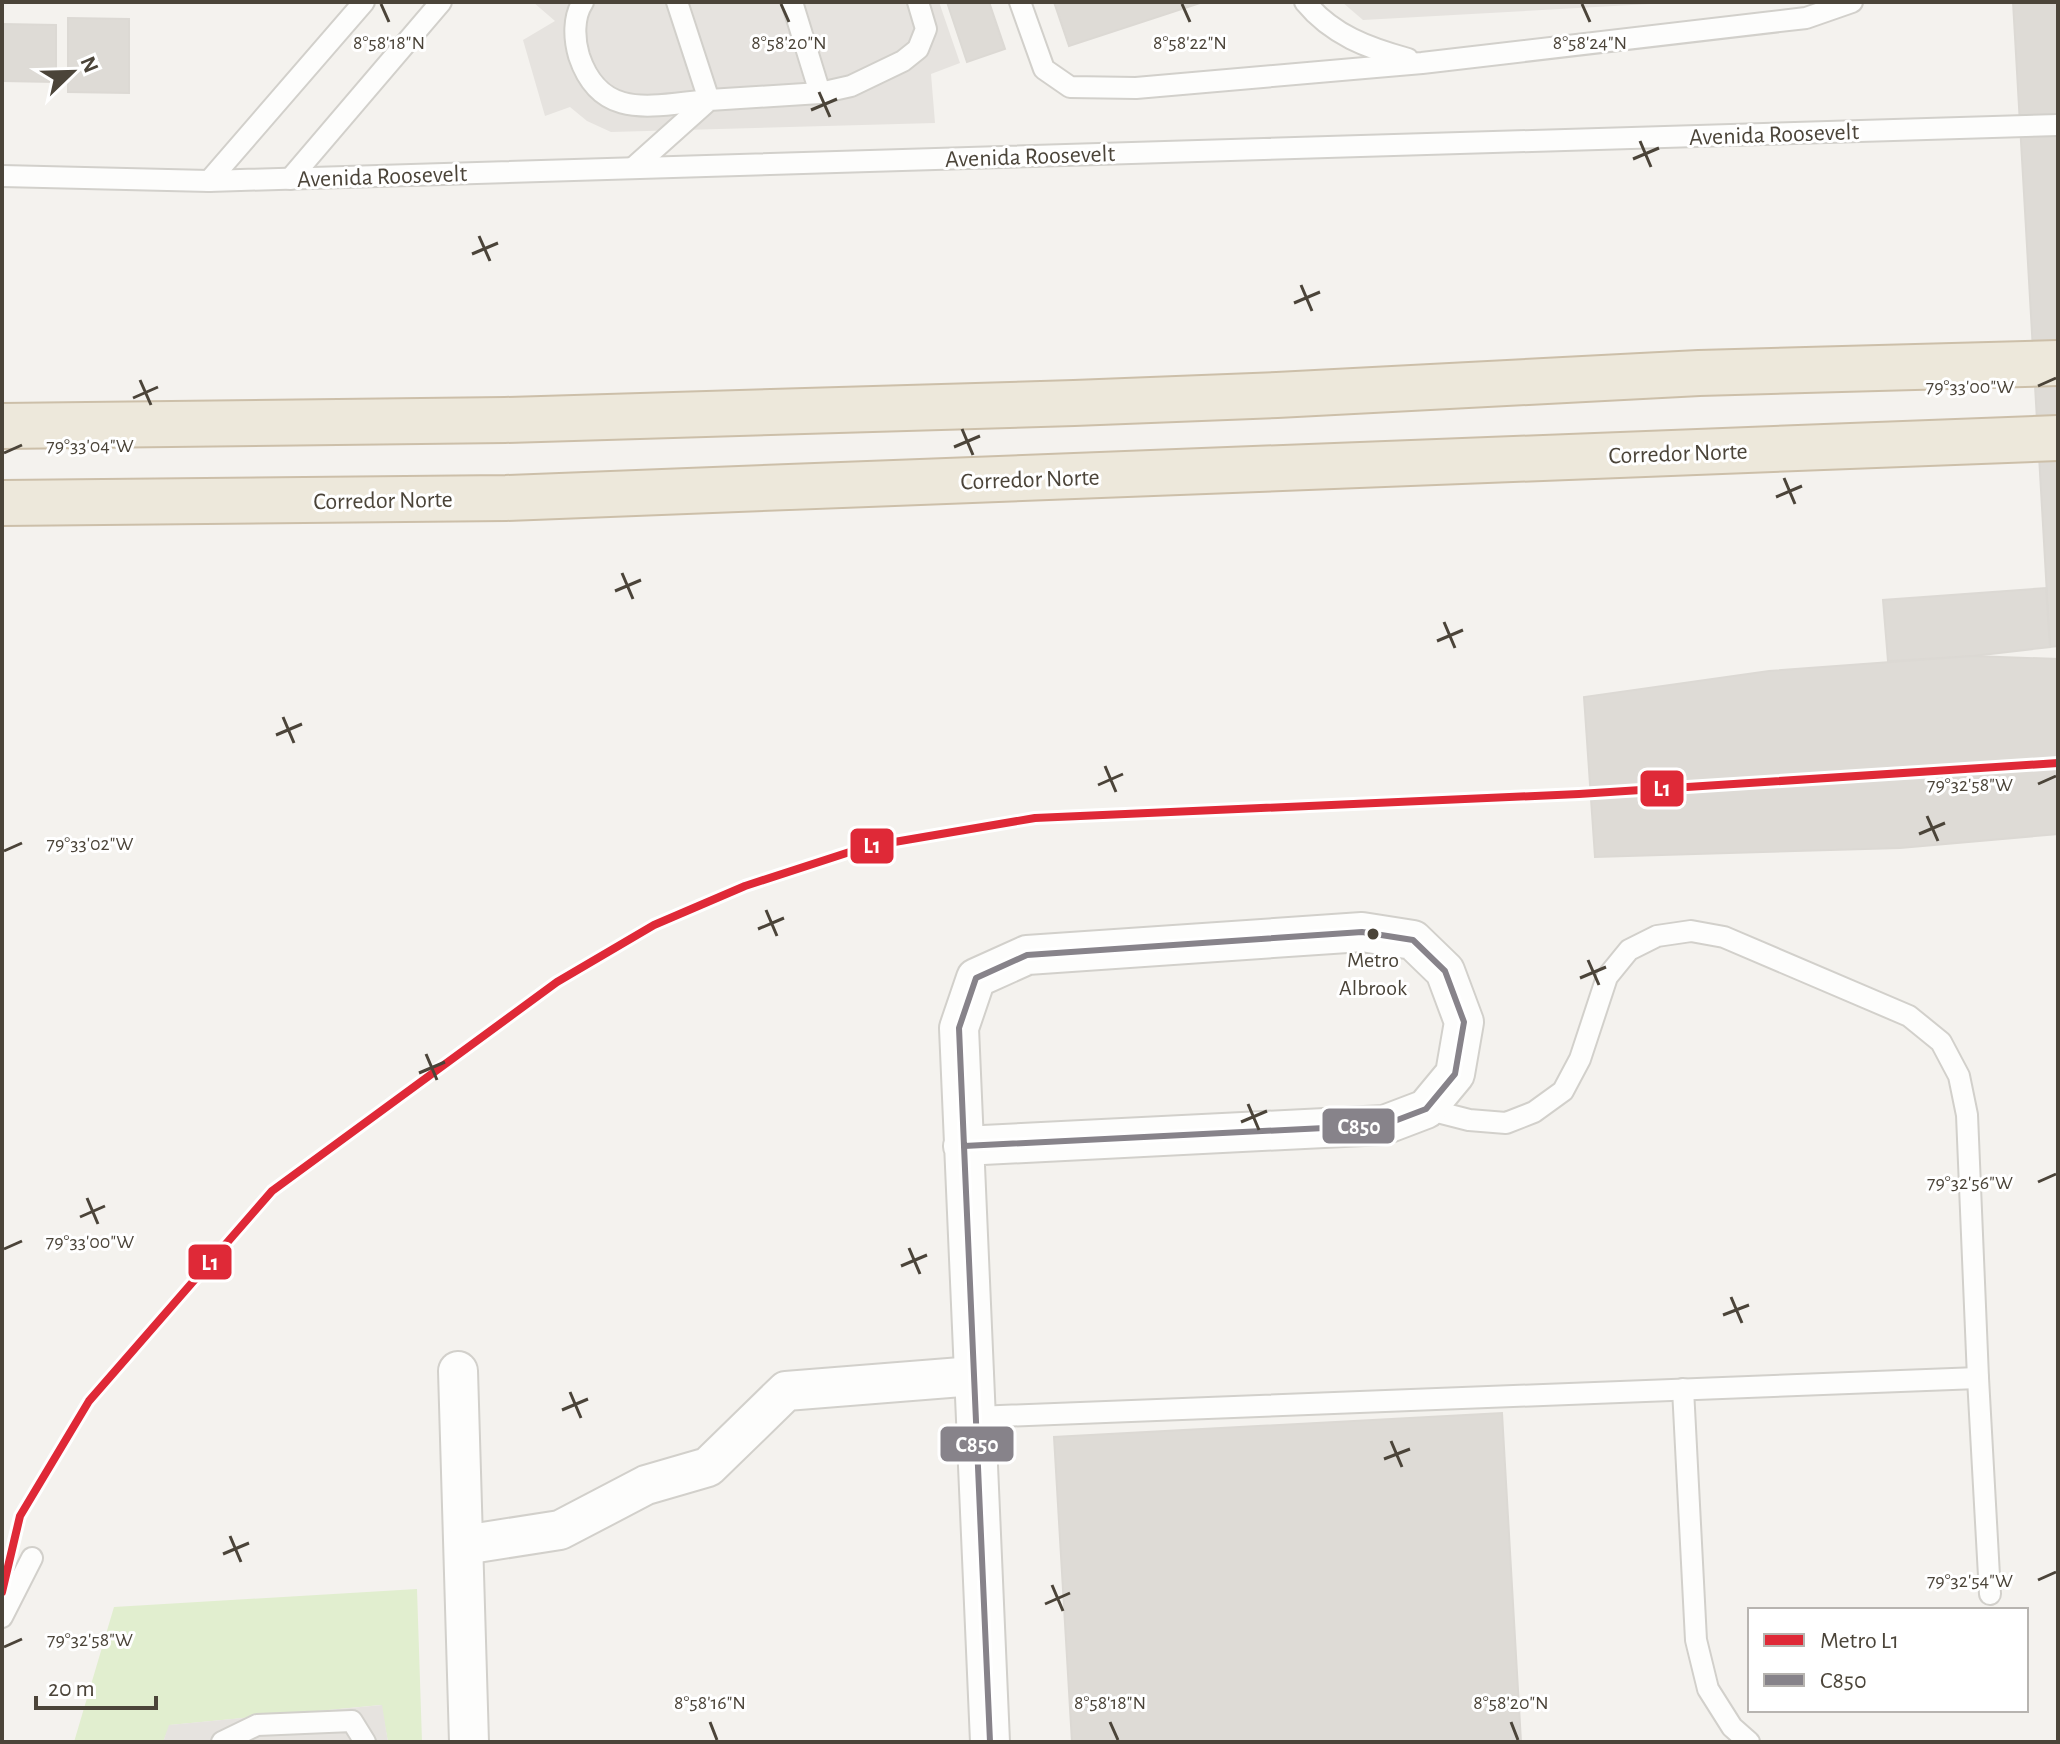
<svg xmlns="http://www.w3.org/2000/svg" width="2060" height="1744" font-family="'Alegreya Sans',sans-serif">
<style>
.green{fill:#e1eecf}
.parking{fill:#e6e3df}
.building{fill:#dedbd6;stroke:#dcd9d4;stroke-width:2}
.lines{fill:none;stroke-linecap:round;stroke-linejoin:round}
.lane-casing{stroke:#d2d0cb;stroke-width:24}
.street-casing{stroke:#d2d0cb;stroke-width:42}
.highway-casing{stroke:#ccbfa9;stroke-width:48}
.lane{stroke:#fdfdfc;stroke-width:20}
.street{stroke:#fdfdfc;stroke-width:38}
.highway{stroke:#ede8db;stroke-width:44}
.bus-1-casing{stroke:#fff;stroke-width:12}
.bus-1{stroke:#87838a;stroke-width:6}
.metro-1-casing{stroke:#fff;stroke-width:14}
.metro-1{stroke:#df2937;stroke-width:8}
.ticks{fill:none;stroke:#4b4439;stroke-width:3}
.bus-dot{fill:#4b4439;stroke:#fff;stroke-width:3}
.labels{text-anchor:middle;stroke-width:6;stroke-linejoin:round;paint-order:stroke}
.bus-label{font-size:22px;fill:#4b4439;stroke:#fff}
.street-label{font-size:24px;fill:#4b4439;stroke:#fff}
.ticks-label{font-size:20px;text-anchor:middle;fill:#4b4439;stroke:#fff;stroke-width:6;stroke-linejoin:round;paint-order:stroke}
.line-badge{stroke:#fff;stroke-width:3}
.badge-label{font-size:22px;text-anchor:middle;font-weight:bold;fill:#fff}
</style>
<rect width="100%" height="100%" fill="#f4f2ee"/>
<polygon class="green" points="417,1589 422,1742 388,1742 381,1705 170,1725 163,1742 74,1742 114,1607"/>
<g class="parking">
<polygon points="533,2 939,2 960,63 931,74 935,123 611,132 587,121 570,107 545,116 523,40 555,21"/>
<polygon points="1342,2 1685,2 1363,20"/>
<polygon points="382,1705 388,1742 163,1742 169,1725"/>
</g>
<g class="building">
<polygon points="947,2 989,2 1005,49 967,62"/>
<polygon points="1054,2 1203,2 1069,46"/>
<polygon points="2013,2 2058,2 2058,646 2050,647"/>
<polygon points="68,18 129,19 129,93 68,92"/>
<polygon points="2,24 56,25 56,82 2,81"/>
<polygon points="2046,588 2050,647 1973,656 1888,661 1883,600"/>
<polygon points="1973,656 2058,659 2058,834 1900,848 1595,857 1584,697 1769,671"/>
<polygon points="1502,1413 1521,1742 1072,1742 1054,1437"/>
</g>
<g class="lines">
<defs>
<g id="lane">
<path d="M 583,2 C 573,17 574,39 579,56 C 601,122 653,105 709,100 L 677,2"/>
<polyline points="792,2 820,93"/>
<polyline points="1020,2 1044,69 1070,87 1136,88 1422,63 1806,18 1852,2"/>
<path d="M 1305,2 C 1332,35 1368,48 1408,59"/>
<polyline points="633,168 709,100 820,93 851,86 903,61 918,49 926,29 918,2"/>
<polyline points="2,176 209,181 2058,125"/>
<polyline points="290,179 441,2"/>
<polyline points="209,181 364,2"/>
<polyline points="1426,1109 1469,1120 1506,1123 1534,1112 1563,1091 1580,1059 1607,977 1629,950 1657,936 1691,931 1724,937 1909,1016 1941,1042 1959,1076 1967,1115 1978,1378 1990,1594"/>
<polyline points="1683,1389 1696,1640 1708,1689 1732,1727 1749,1742"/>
<polyline points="976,1417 1978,1378"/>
<polyline points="2,1617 32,1558"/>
<polyline points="222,1742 257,1725 352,1721 365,1742"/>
</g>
<g id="street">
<polyline points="963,1146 1384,1125 1426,1109 1455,1074 1464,1022 1445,971 1413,940 1362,932 1027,955 976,978 959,1028 990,1742"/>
<polyline points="458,1371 469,1742"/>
<polyline points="464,1545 560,1530 646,1485 708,1467 786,1391 974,1376"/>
</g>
<g id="highway">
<polyline points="2,426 505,420 1074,403 1277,395 1699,373 2058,363"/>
<polyline points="2,503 506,498 2058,438"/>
</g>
</defs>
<use href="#lane" class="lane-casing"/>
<use href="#street" class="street-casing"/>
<use href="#highway" class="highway-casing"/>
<use href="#lane" class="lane"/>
<use href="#street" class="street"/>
<use href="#highway" class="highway"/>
<defs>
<g id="bus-1">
<polygon points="1362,932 1413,940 1445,971 1464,1022 1455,1074 1426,1109 1384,1125 964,1146 959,1028 976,978 1027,955"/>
<polyline points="964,1146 990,1742"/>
</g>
</defs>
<use href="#bus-1" class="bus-1-casing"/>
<use href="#bus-1" class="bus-1"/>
<defs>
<polyline id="metro-1" points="2,1592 20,1516 89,1401 272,1191 557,982 654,925 745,886 865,847 1035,818 1579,794 2058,763"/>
</defs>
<use href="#metro-1" class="metro-1-casing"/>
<use href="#metro-1" class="metro-1"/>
</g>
<path class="ticks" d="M 381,4 L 389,22M 781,4 L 789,22M 1182,4 L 1190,22M 1582,4 L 1590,22M 819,92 L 830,117M 811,110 L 837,99M 1640,141 L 1651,167M 1633,159 L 1659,148M 479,236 L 490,261M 472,254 L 498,243M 1301,285 L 1312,311M 1294,303 L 1320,292M 140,380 L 151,405M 2038,386 L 2056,378M 133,398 L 158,387M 962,429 L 973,455M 954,447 L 980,436M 4,453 L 22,445M 1784,478 L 1795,504M 1776,497 L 1802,486M 622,573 L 633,599M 615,591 L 641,580M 1444,622 L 1455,648M 1437,641 L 1463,630M 283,717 L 294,743M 276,735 L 302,724M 1105,766 L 1116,792M 2038,784 L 2056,776M 1098,785 L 1123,774M 1927,816 L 1938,841M 1919,834 L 1945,823M 4,851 L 22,843M 766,910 L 777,936M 758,929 L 784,918M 1588,960 L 1599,985M 1580,978 L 1606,967M 426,1054 L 437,1080M 419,1073 L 445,1062M 1248,1104 L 1259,1130M 1241,1122 L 1267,1111M 2038,1182 L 2056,1174M 87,1198 L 98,1224M 80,1217 L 105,1206M 909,1248 L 920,1274M 4,1249 L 22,1241M 901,1266 L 927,1255M 1731,1297 L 1742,1323M 1723,1315 L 1749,1305M 570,1392 L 581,1418M 562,1410 L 588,1399M 1391,1441 L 1402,1467M 1384,1459 L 1410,1449M 230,1536 L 241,1562M 223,1554 L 249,1543M 2038,1580 L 2056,1572M 1052,1585 L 1063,1611M 1045,1604 L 1070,1593M 4,1647 L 22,1639M 710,1722 L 717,1740M 1110,1722 L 1118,1740M 1511,1722 L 1518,1740"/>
<circle class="bus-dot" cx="1373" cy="934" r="7"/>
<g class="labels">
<g class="bus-label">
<text x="1373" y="967">Metro<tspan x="1373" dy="28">Albrook</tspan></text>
</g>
<g class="street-label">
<text transform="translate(1774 134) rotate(-2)" y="8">Avenida Roosevelt</text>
<text transform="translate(1030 156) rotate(-2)" y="8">Avenida Roosevelt</text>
<text transform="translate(382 176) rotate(-2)" y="8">Avenida Roosevelt</text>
<text transform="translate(1678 453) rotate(-2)" y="8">Corredor Norte</text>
<text transform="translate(1030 479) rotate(-2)" y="8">Corredor Norte</text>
<text transform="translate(383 500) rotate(-1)" y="8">Corredor Norte</text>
</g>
</g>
<g class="ticks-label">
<text x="389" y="49">8°58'18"N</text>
<text x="789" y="49">8°58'20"N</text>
<text x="1190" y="49">8°58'22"N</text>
<text x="1590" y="49">8°58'24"N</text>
<text x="1970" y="393">79°33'00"W</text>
<text x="90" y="452">79°33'04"W</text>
<text x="1970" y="791">79°32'58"W</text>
<text x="90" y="850">79°33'02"W</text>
<text x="1970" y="1189">79°32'56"W</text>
<text x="90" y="1248">79°33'00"W</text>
<text x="1970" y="1587">79°32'54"W</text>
<text x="90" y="1646">79°32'58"W</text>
<text x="710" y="1709">8°58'16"N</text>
<text x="1110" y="1709">8°58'18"N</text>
<text x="1511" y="1709">8°58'20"N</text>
</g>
<g class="line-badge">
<rect x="1639" y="769" width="46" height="39" rx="8" fill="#df2937"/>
<rect x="849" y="827" width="46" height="38" rx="8" fill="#df2937"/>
<rect x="1321" y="1107" width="75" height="38" rx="8" fill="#87838a"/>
<rect x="187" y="1243" width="46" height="38" rx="8" fill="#df2937"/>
<rect x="939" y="1425" width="76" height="38" rx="8" fill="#87838a"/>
</g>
<g class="badge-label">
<text x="1662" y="796">L1</text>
<text x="872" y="853">L1</text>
<text x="1359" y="1134">C850</text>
<text x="210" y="1270">L1</text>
<text x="977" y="1452">C850</text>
</g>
<rect width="2060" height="1744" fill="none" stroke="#4b4439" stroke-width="8"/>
<rect x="1748" y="1608" width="280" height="104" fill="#ffffff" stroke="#b7b4b0" stroke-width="2"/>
<rect x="1764" y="1634" width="40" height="12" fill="#df2937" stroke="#b7b4b0" stroke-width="2"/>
<text x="1820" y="1648" font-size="24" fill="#4b4439">Metro L1</text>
<rect x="1764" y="1674" width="40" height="12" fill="#87838a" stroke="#b7b4b0" stroke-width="2"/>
<text x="1820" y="1688" font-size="24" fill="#4b4439">C850</text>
<g transform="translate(72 72) rotate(67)" stroke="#ffffff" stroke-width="6" paint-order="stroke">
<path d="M0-6L14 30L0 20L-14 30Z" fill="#4b4439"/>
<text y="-12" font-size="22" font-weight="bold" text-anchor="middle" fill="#4b4439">N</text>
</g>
<path d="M36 1696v12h120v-12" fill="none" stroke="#4b4439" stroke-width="4"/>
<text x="48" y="1696" font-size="24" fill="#4b4439" stroke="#ffffff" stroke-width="6" paint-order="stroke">20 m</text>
</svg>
